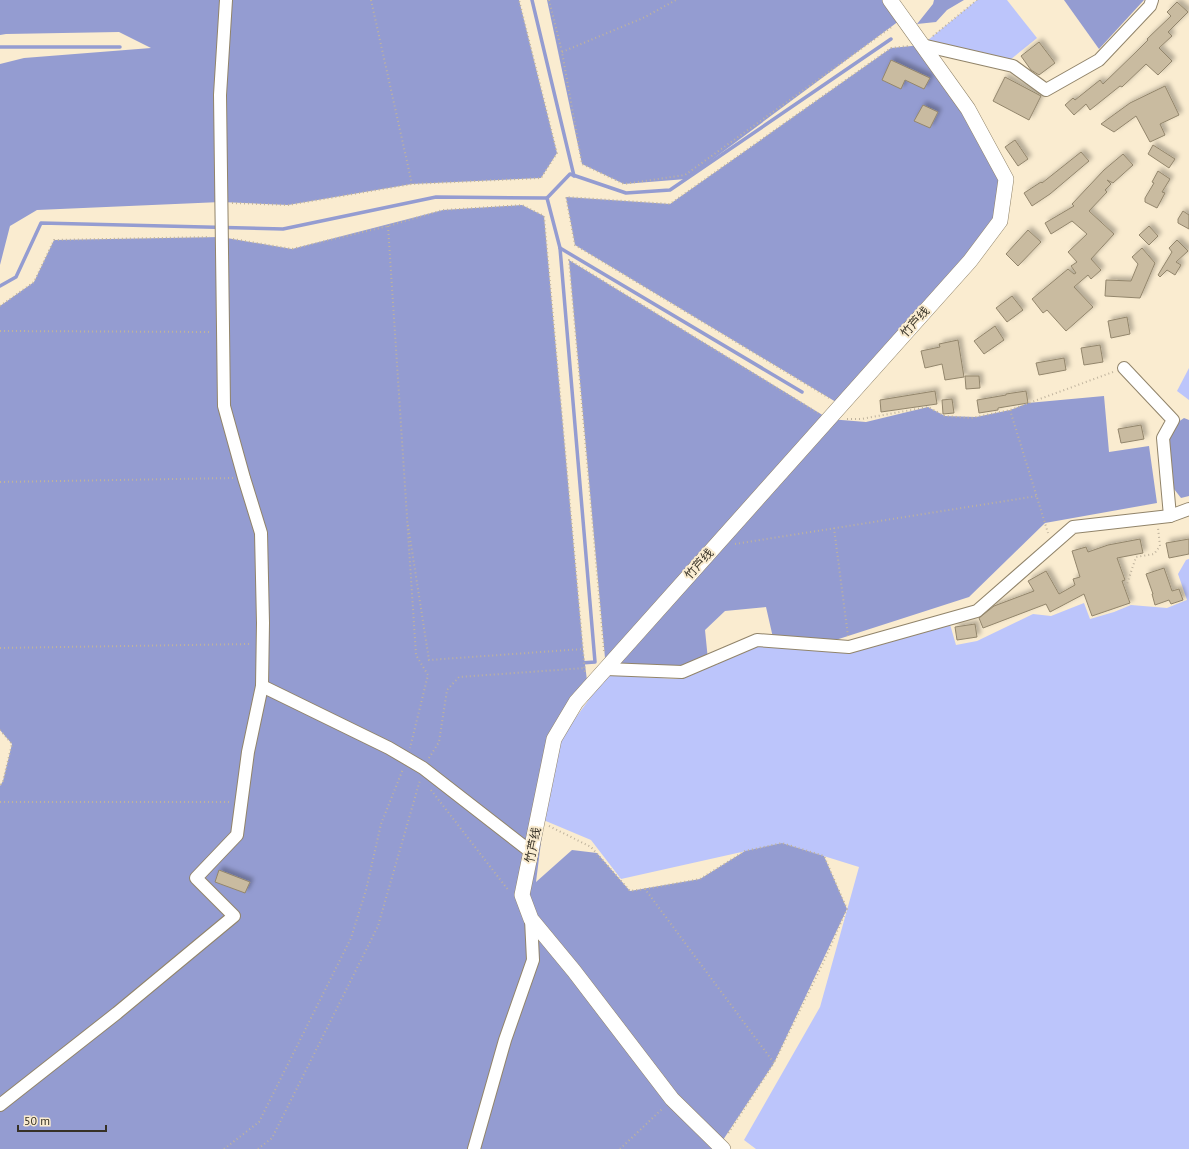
<svg xmlns="http://www.w3.org/2000/svg" width="1189" height="1149" font-family="'PT Sans','Noto Sans SC',sans-serif">
<style>
.green{fill:#bcc5fb}
.water{fill:#949cd1}
.lines{fill:none;stroke-linecap:round;stroke-linejoin:round}
.stream{stroke:#949cd1;stroke-width:3.5}
.building{fill:#c9bba0;stroke:#93866c;filter:url(#shadow)}
.minor-casing{stroke:#91846a;stroke-width:14}
.tertiary-casing{stroke:#91846a;stroke-width:16}
.path{stroke:#bfb39d;stroke-width:2;stroke-dasharray:1 3;stroke-linecap:butt}
.minor{stroke:#fff;stroke-width:12}
.tertiary{stroke:#fff;stroke-width:15}
.labels{text-anchor:middle;stroke-width:4;stroke-linejoin:round;paint-order:stroke}
.street-label{font-size:12px;fill:#363126;stroke:#faecd0}
</style>
<defs>
<filter id="shadow"><feDropShadow dx="3.5" dy="-3.5" stdDeviation="2" flood-color="#0004"/></filter>
</defs>
<rect width="100%" height="100%" fill="#faecd0"/>
<g class="green">
<polygon points="977,0 1007,0 1037,38 1005,64 922,45"/>
<polygon points="1189,368 1189,400 1177,391"/>
<polygon points="1189,559 1189,1149 756,1149 744,1140 820,1007 859,867 782,843 621,879 591,840 541,819 560,739 607,675 677,679 757,640 852,650 949,621 956,645 977,641 1033,614 1051,616 1084,603 1090,619 1114,612 1131,605 1167,608 1187,600 1178,574 1186,560"/>
</g>
<g class="water">
<polygon points="0,0 519,0 557,153 541,178 412,184 288,205 221,202 37,210 10,226 0,265 0,64 24,58 151,48 119,32 6,34 0,35"/>
<polygon points="547,0 890,0 903,18 686,179 624,184 582,164"/>
<polygon points="934,0 964,0 947,10 936,22 917,24 933,4"/>
<polygon points="1064,0 1144,0 1099,49"/>
<polygon points="922,45 1006,179 1000,221 841,405 575,245 566,197 670,204 891,48"/>
<polygon points="522,205 544,216 583,649 588,688 554,739 536,882 572,850 597,853 630,891 700,879 745,851 782,843 824,856 847,909 774,1063 719,1146 723,1149 0,1149 0,786 3,781 12,744 0,730 0,306 34,282 54,240 221,237 292,249 443,210"/>
<polygon points="569,260 829,419 866,422 928,407 945,416 976,417 1010,410 1028,403 1104,396 1109,452 1149,446 1157,503 1045,523 969,597 817,646 774,642 766,607 725,611 705,630 708,660 682,672 606,669"/>
<polygon points="1184,418 1189,420 1189,496 1181,498 1174,489 1169,441 1174,425"/>
</g>
<g class="lines">
<g class="stream">
<polyline points="532,0 574,176"/>
<polyline points="0,47 120,47"/>
<polyline points="547,198 560,248 595,662 581,663"/>
<polyline points="560,248 802,392"/>
<polyline points="0,286 16,277 41,223 283,229 436,197 547,198 570,174 626,193 670,190 891,39"/>
</g>
</g>
<g class="building">
<polygon points="1177,2 1188,12 1168,32 1172,36 1159,48 1172,61 1158,75 1146,64 1122,87 1120,86 1090,110 1086,104 1074,115 1065,105 1073,98 1075,100 1100,80 1103,84 1138,50 1148,40 1147,39 1171,16 1167,12"/>
<polygon points="1039,42 1055,63 1039,75 1031,70 1021,56"/>
<polygon points="891,60 930,78 924,89 905,80 901,89 882,80"/>
<polygon points="1005,77 1041,96 1029,120 993,101"/>
<polygon points="1165,86 1179,115 1160,124 1165,135 1150,142 1136,116 1114,132 1101,124 1130,103"/>
<polygon points="923,105 938,112 930,128 914,121"/>
<polygon points="1015,140 1028,159 1018,166 1005,147"/>
<polygon points="1153,145 1175,159 1169,168 1148,154"/>
<polygon points="1081,152 1089,161 1050,194 1032,206 1024,193 1041,182 1042,183"/>
<polygon points="1123,154 1133,165 1113,183 1107,180 1111,184 1105,190 1107,192 1089,211 1114,234 1091,259 1101,270 1091,279 1088,275 1074,287 1093,307 1066,331 1047,310 1043,313 1032,299 1068,269 1074,274 1076,273 1071,266 1077,262 1068,252 1087,234 1072,221 1051,234 1045,223 1074,206 1072,204 1104,170"/>
<polygon points="1158,171 1170,179 1162,192 1165,193 1157,208 1145,202 1145,198 1154,183 1152,182"/>
<polygon points="1183,211 1189,215 1189,229 1178,223 1178,219"/>
<polygon points="1149,226 1158,236 1149,245 1139,235"/>
<polygon points="1028,230 1041,242 1018,266 1006,254"/>
<polygon points="1177,240 1188,251 1176,262 1181,265 1175,275 1167,270 1160,277 1158,275 1172,252 1169,248"/>
<polygon points="1142,248 1155,263 1140,298 1105,296 1106,280 1131,281 1138,264 1132,257"/>
<polygon points="1012,296 1023,310 1007,322 996,308"/>
<polygon points="1127,317 1130,334 1111,338 1108,321"/>
<polygon points="995,326 1004,340 984,354 974,341"/>
<polygon points="958,340 964,377 945,380 942,364 925,368 921,351 940,347 939,344"/>
<polygon points="1100,345 1103,362 1084,365 1081,348"/>
<polygon points="1064,358 1066,370 1039,375 1036,363"/>
<polygon points="965,376 979,376 980,388 966,389"/>
<polygon points="935,391 937,404 881,412 880,400"/>
<polygon points="1026,391 1028,403 998,408 998,410 979,413 977,400 1006,395 1006,394"/>
<polygon points="952,399 954,413 943,414 942,400"/>
<polygon points="1141,425 1144,439 1121,443 1118,429"/>
<polygon points="1140,539 1143,553 1117,558 1125,580 1122,581 1130,603 1092,616 1084,594 1050,612 1046,604 983,628 979,618 994,606 1034,591 1028,581 1046,571 1059,594 1075,585 1073,579 1080,577 1072,551 1086,547 1088,552 1108,545"/>
<polygon points="1189,539 1189,554 1169,558 1166,543"/>
<polygon points="1164,568 1172,591 1179,589 1183,600 1171,604 1169,600 1155,605 1152,594 1153,594 1146,574"/>
<polygon points="975,624 977,637 957,640 955,627"/>
<polygon points="219,870 250,882 245,893 215,882"/>
</g>
<g class="lines">
<defs>
<g id="minor">
<polyline points="922,45 1013,66 1046,90 1099,60 1150,6 1152,0"/>
<polyline points="1124,368 1173,420 1163,438 1170,516"/>
<polyline points="606,669 682,672 757,640 849,647 977,611 1073,527 1170,516 1189,509"/>
<polyline points="262,686 389,748 423,768 531,852"/>
<polyline points="0,1105 117,1013 234,916 196,878 237,835 248,752 262,686 263,623 261,533 244,478 224,406 220,95 226,0"/>
<polyline points="474,1149 505,1040 533,960 531,919"/>
</g>
<polyline id="tertiary" points="723,1149 672,1099 574,971 531,919 522,895 554,739 576,702 970,261 1000,221 1006,179 968,109 890,0"/>
</defs>
<use href="#minor" class="minor-casing"/>
<use href="#tertiary" class="tertiary-casing"/>
<g class="path">
<polyline points="371,0 412,184"/>
<polyline points="549,0 562,52 582,164 624,184 685,175 893,26"/>
<polyline points="933,36 977,0"/>
<polyline points="562,52 643,18 676,0"/>
<polyline points="232,203 288,205 412,184 541,178 557,153 519,0"/>
<polyline points="388,226 416,655 428,675 410,748"/>
<polyline points="233,239 292,249 388,226 443,210 522,205 544,216 585,672"/>
<polyline points="0,306 34,282 54,240 210,237"/>
<polyline points="0,331 212,332"/>
<polyline points="829,398 575,245 566,197 670,204 891,48 908,46"/>
<polyline points="1010,410 1048,533"/>
<polyline points="847,419 861,419 928,407 945,416 971,418 1010,410 1113,372"/>
<polyline points="0,482 233,478"/>
<polyline points="408,525 429,660 583,649"/>
<polyline points="834,528 848,636"/>
<polyline points="735,544 1037,496"/>
<polyline points="1126,587 1136,557 1154,554 1160,546 1158,528"/>
<polyline points="0,648 251,644"/>
<polyline points="604,651 569,260 818,413"/>
<polyline points="0,730 12,744 3,781 0,786"/>
<polyline points="429,758 439,742 447,690 459,677 585,668"/>
<polyline points="431,790 509,891"/>
<polyline points="0,802 231,802"/>
<polyline points="549,826 591,847 630,891 645,889 774,1063 727,1135"/>
<polyline points="645,889 700,879 745,851 782,843 824,856 847,909 823,963 774,1063"/>
<polyline points="224,1149 259,1122 351,938 366,890 381,824 403,769"/>
<polyline points="258,1149 272,1138 378,926 420,780"/>
<polyline points="620,1149 662,1109"/>
</g>
<use href="#minor" class="minor"/>
<use href="#tertiary" class="tertiary"/>
</g>
<g class="labels">
<g class="street-label">
<text transform="translate(915 322) rotate(-48)" y="4">竹芦线</text>
<text transform="translate(699 564) rotate(-48)" y="4">竹芦线</text>
<text transform="translate(533 845) rotate(-78)" y="4">竹芦线</text>
</g>
</g>
<path d="M18 1125v6h88v-6" fill="none" stroke="#363126" stroke-width="2"/>
<text x="24" y="1125" font-size="12" fill="#363126" stroke="#faecd0" stroke-width="3" paint-order="stroke">50 m</text>
</svg>
